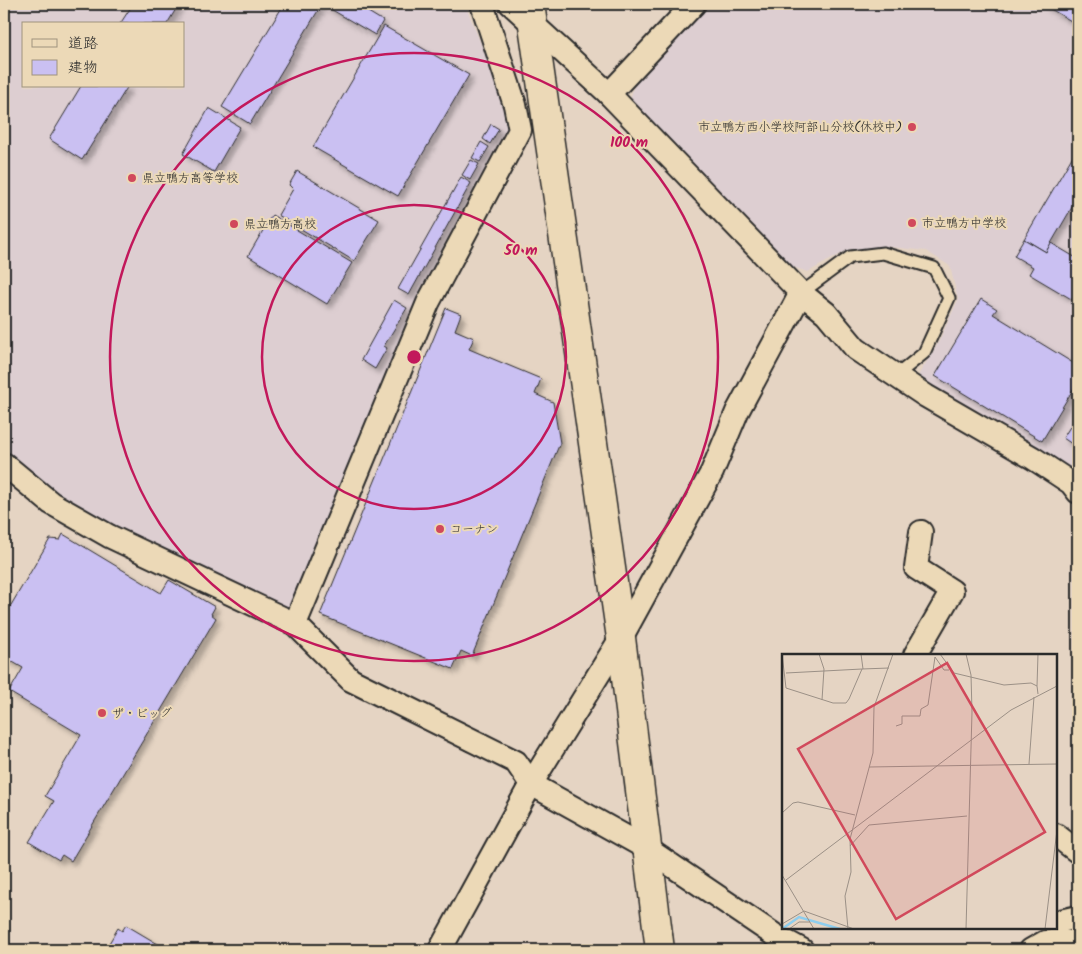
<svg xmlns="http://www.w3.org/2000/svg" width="1082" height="954" font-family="Kalam,'Klee One',sans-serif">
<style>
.built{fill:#ddced1;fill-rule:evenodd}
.building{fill:#cac0f2;stroke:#2b2b2b;filter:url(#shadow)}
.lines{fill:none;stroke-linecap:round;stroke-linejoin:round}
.service-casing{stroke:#2b2b2b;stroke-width:15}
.minor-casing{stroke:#2b2b2b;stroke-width:26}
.tertiary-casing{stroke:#2b2b2b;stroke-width:31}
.service{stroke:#ecd9b7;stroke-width:11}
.minor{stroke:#ecd9b7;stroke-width:22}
.tertiary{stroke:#ecd9b7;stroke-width:28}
.ring{fill:none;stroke:#c2185b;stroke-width:2.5}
.poi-dot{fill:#d1495b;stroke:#ecd9b7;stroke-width:2}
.labels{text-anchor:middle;stroke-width:4;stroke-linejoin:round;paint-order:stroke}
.poi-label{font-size:12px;fill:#2b2b2b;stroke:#ecd9b7;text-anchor:start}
.inset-river{fill:none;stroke:#8dcdee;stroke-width:2.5}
.inset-road{fill:none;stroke:#9b9086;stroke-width:1}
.view{fill:#d1495b;fill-opacity:0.15;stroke:#d1495b;stroke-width:2.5}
.inset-edge{fill:none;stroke:#2b2b2b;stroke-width:2.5}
.centre{fill:#c2185b;stroke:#ecd9b7;stroke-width:2.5}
.ring-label{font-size:15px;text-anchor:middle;font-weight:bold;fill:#c2185b;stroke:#ecd9b7;stroke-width:4;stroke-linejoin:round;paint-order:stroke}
</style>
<defs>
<filter id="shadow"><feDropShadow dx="4.5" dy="4.5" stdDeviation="2.5" flood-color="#0004"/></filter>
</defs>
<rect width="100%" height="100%" fill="#e5d4c3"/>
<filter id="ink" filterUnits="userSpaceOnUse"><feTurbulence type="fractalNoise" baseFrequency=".02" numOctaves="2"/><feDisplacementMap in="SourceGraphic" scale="10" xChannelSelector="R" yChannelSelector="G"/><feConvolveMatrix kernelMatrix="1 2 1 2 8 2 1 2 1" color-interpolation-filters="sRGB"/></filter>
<g filter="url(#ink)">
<g class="built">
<path d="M 4,4 L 465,4 L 514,126 L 299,603 L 284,610 L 82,512 L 4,456 ZM 24,24 L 184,24 L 184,86 L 24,86 Z"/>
<polygon points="705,4 1078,4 1078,469 1073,474 918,383 919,374 937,345 958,300 950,266 926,251 882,246 848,250 808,272 790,266 635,108 631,97 634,84"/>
</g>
<g class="building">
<polygon points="133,4 179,4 167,24 120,24"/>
<polygon points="284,4 322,4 250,124 222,107"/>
<polygon points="322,4 355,4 383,21 375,35"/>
<polygon points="1042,4 1078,4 1078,25"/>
<polygon points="384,26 469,75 398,196 313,147"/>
<polygon points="81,86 128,86 82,160 49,139"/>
<polygon points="209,108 240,127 214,172 183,154"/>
<polygon points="491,124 499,129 490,144 483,139"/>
<polygon points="481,142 489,147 480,162 472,158"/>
<polygon points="1078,147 1078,197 1046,252 1024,239"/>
<polygon points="471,160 479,164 470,180 462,175"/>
<polygon points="297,171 379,220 354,261 278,215 293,189 289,185"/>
<polygon points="461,177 471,183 409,295 398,289"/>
<polygon points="272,215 352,263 327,304 248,256"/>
<polygon points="1024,239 1046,252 1051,243 1078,259 1078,303 1029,274 1033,267 1014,256"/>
<polygon points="981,299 997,309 993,314 1078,366 1078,381 1042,441 935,376"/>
<polygon points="394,300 407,308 384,346 387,348 375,369 361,360"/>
<polygon points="446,308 461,314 455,330 474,338 469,349 541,379 535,394 553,402 560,443 472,656 461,651 453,669 320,615"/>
<polygon points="1078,402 1078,448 1063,438 1078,414 1073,411"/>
<polygon points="63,534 161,593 169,580 215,607 211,614 216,618 71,861 62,855 59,860 29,842 54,801 45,796 81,735 9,692 23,668 4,657 4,617 50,539 60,540"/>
<polygon points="126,925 158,944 156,950 105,950 118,928 122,931"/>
</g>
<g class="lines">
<defs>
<polyline id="service" points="801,293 850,257 883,253 934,268 949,298 924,353 897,375"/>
<g id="minor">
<polyline points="511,4 609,94 801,293 826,313 856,349 926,396 1033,458 1071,483 1078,492"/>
<polyline points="609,94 694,4"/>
<polyline points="4,464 51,503 109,536 295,624 351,680 516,762 531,784 646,848 776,936 802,950"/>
<polyline points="295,624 428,303 520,130 515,105 482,4"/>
<polyline points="915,655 952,591 916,568 921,532"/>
<polyline points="1056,835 1078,852"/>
<polyline points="1056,922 1078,917"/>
<polyline points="440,950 531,784 621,638 712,472 737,412 801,293"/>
<polyline points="1031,950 1045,942 1078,942"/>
</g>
<polyline id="tertiary" points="530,4 621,638 660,950"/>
</defs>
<use href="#service" class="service-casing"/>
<use href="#minor" class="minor-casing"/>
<use href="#tertiary" class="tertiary-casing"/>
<use href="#service" class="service"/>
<use href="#minor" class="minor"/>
<use href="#tertiary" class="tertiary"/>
</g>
</g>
<g class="ring">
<circle cx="414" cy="357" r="152"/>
<circle cx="414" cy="357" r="304"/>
</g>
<g class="poi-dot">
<circle cx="912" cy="127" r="5"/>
<circle cx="132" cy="178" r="5"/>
<circle cx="912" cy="223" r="5"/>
<circle cx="234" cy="224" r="5"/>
<circle cx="440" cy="529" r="5"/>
<circle cx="102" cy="713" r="5"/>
</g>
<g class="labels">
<g class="poi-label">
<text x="902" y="131" text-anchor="end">市立鴨方西小学校阿部山分校(休校中)</text>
<text x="142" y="182">県立鴨方高等学校</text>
<text x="922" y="227">市立鴨方中学校</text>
<text x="244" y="228">県立鴨方高校</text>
<text x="450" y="533">コーナン</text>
<text x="112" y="717">ザ・ビッグ</text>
</g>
</g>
<g transform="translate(782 654)">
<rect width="275" height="275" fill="#e5d4c3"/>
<path class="inset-river" d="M 0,275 L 17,263 L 58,275"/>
<path class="inset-road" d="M 0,0 L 4,34 L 51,49 L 64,49 L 67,45 L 80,15 L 107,14M 37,0 L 42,15 L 40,46M 79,0 L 81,15M 158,0 L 172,19 L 222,31 L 249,29 L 255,32 L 256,40M 4,19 L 80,15M 255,32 L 256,0M 114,72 L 120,70 L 120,62 L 138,62 L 139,55 L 146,51 L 153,3 L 162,16 L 167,16M 247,110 L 252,43M 87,113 L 275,110M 0,159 L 11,149 L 16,148 L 73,161M 68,192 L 87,171 L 185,162M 0,221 L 32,275M 4,226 L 229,56 L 275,32M 0,270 L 22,257 L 72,275M 7,275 L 17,268 L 28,268M 66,275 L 63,242 L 69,218 L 68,185 L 91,99 L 92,53 L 111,0M 184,275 L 190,58 L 189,21 L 184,0M 263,275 L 275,176"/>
<path class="view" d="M 165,9 L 263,178 L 114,265 L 16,95 Z"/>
<rect width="275" height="275" class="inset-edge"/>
</g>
<circle cx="414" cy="357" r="8" class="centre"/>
<g class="ring-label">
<text x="629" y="147">100 m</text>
<text x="521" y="255">50 m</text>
</g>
<rect width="1082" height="954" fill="none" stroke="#ecd9b7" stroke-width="20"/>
<rect x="10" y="10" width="1062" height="934" fill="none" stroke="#2b2b2b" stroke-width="2" filter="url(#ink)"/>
<rect x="22" y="22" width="162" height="65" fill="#ecd9b7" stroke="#9f937f"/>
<rect x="32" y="39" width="25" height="8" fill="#ecd9b7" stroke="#9f937f"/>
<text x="68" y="48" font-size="15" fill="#2b2b2b">道路</text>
<rect x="32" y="60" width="25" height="15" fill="#cac0f2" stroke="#9f937f"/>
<text x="68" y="72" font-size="15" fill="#2b2b2b">建物</text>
</svg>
